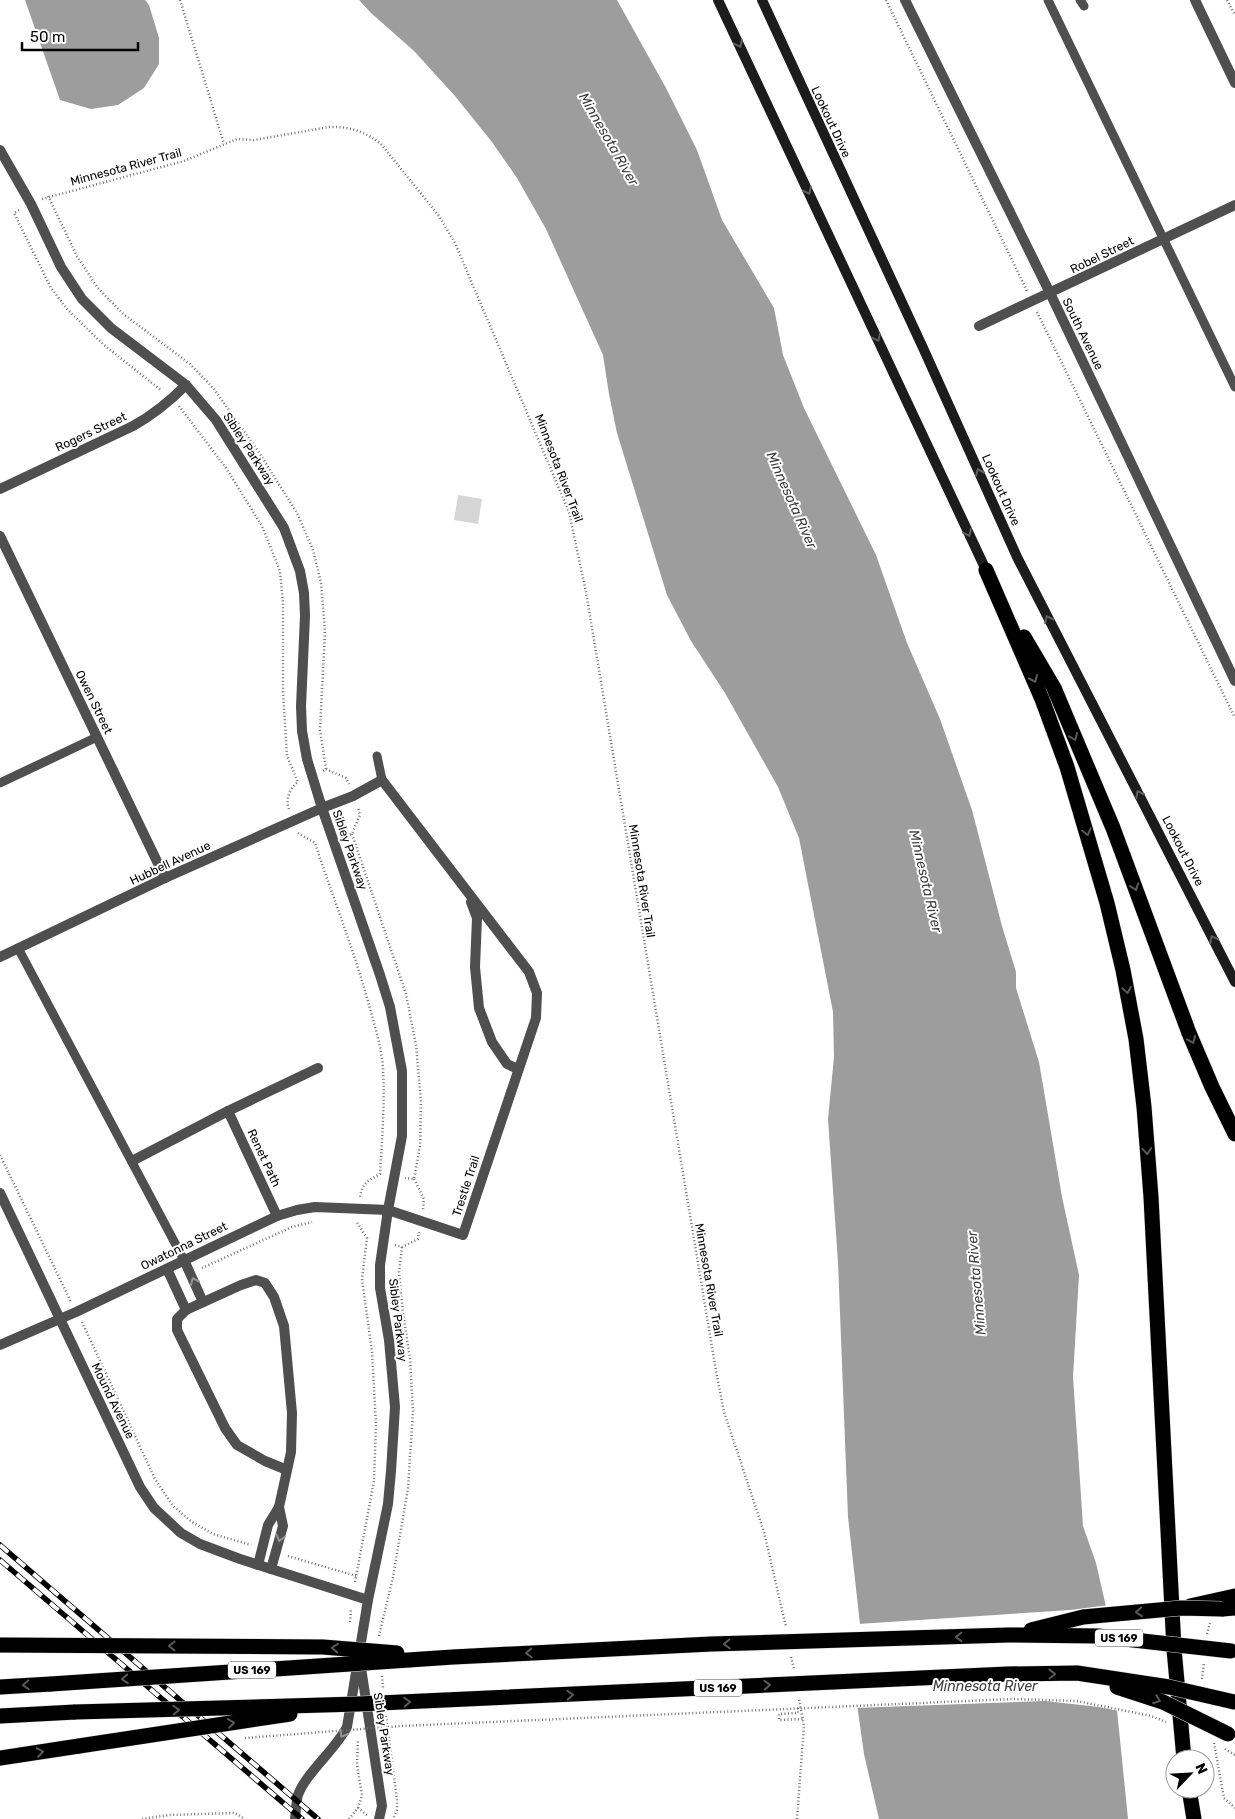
<svg xmlns="http://www.w3.org/2000/svg" width="1235" height="1819" font-family="Rubik,sans-serif">
<style>
.green{fill:#d6d6d6}
.water{fill:#9d9d9d}
.pier{fill:#fff}
.lines{fill:none;stroke-linecap:round;stroke-linejoin:round}
.motorway-casing{stroke:#dbdbdb;stroke-width:16}
.path{stroke:#717171;stroke-width:2.5;stroke-dasharray:1 2.5;stroke-linecap:butt}
.service{stroke:#4f4f4f;stroke-width:9}
.minor{stroke:#4f4f4f;stroke-width:10}
.tertiary{stroke:#4f4f4f;stroke-width:10}
.secondary{stroke:#1c1c1c;stroke-width:10}
.motorway{stroke:#000;stroke-width:15}
.rail-casing{stroke:#000;stroke-width:5.5}
.rail{stroke:#fff;stroke-width:4;stroke-dasharray:11;stroke-linecap:butt}
.motorway-bridge-casing{stroke:#dbdbdb;stroke-width:16;stroke-linecap:butt}
.path-bridge{stroke:#717171;stroke-width:2.5;stroke-dasharray:1 2.5;stroke-linecap:butt}
.motorway-bridge{stroke:#000;stroke-width:15}
.oneway{stroke:#606060}
.oneway2{stroke:#595959}
.oneway3{stroke:#959595}
.labels{text-anchor:middle;stroke-width:4;stroke-linejoin:round;paint-order:stroke}
.shield{fill:#fff;stroke:#4c4c4c;stroke-width:1}
.shield-label{font-size:11px;font-weight:bold;fill:#000}
.street-label{font-size:12px;fill:#000;stroke:#fff}
.water-label{font-size:14px;font-style:italic;fill:#3e3e3e;stroke:#fff}
</style>
<rect width="100%" height="100%" fill="#fff"/>
<polygon class="green" points="458,495 482,499 478,524 454,520"/>
<g class="water">
<polygon points="25,0 145,0 149,5 159,38 159,64 144,88 118,105 91,109 60,100"/>
<polygon points="359,0 617,0 666,88 697,150 722,220 774,308 783,355 804,408 876,555 907,643 940,719 972,810 1002,926 1016,972 1016,988 1039,1062 1062,1197 1079,1275 1073,1377 1083,1526 1096,1563 1107,1611 1128,1819 879,1819 864,1754 855,1690 860,1624 848,1517 838,1262 828,1119 834,1057 833,1012 799,838 778,787 725,693 691,641 667,595 617,433 609,394 603,355 546,229 517,178 492,142 455,96 414,51 371,13"/>
</g>
<polygon class="pier" points="1109,1605 1119,1711 1099,1707 1045,1701 855,1708 853,1690 858,1624 1070,1610"/>
<g class="lines">
<defs>
<g id="motorway">
<polyline points="986,570 1042,699 1067,767 1107,903 1123,970 1136,1039 1144,1107 1151,1197 1174,1649 1184,1759"/>
<polyline points="1024,637 1054,688 1113,828 1189,1033 1212,1087 1235,1134"/>
<polyline points="1190,1606 1235,1596"/>
<polyline points="1222,1609 1235,1608"/>
<polyline points="0,1687 51,1684"/>
<polyline points="0,1716 75,1712"/>
<polyline points="0,1758 79,1746"/>
<polyline points="1189,1789 1194,1819"/>
</g>
</defs>
<use href="#motorway" class="motorway-casing"/>
<g class="path">
<polyline points="180,0 224,144"/>
<polyline points="886,0 1027,291"/>
<polyline points="1227,0 1235,15"/>
<polyline points="48,196 77,256 97,287 122,313 190,364 214,389 258,451 297,513 313,550 321,583 325,631 320,730 326,769 323,771"/>
<path d="M 42,199 L 184,161 L 237,139 L 254,140 L 329,127 C 349,126 366,132 381,144 L 439,216 L 455,243 L 569,512 L 586,592 L 716,1371 L 724,1412 L 764,1532 L 786,1627"/>
<polyline points="19,210 14,213 51,288 67,309 104,345 162,391"/>
<polyline points="1037,312 1235,718"/>
<path d="M 179,406 L 226,468 L 262,526 L 280,571 L 283,603 L 283,692 L 287,756 L 298,782 C 290,788 285,799 289,809"/>
<polyline points="326,769 346,778 349,784"/>
<path d="M 298,833 L 315,843 C 332,895 352,945 367,998 C 373,1020 381,1044 383,1068 C 385,1103 382,1139 380,1174 C 369,1180 362,1183 360,1197"/>
<polyline points="352,834 406,994 416,1045 421,1102 420,1146 414,1179 405,1178"/>
<polyline points="343,836 352,834 360,815 358,808"/>
<polyline points="0,1155 71,1302"/>
<polyline points="414,1179 424,1199 423,1209"/>
<polyline points="395,1245 402,1247 418,1239 419,1232"/>
<polyline points="202,1268 292,1227 312,1222"/>
<polyline points="82,1322 155,1479 173,1506 192,1522 213,1534 251,1545"/>
<polyline points="288,1556 356,1576"/>
<polyline points="355,1582 374,1481 376,1424 372,1352 362,1279 367,1238 356,1221"/>
<polyline points="350,1622 351,1608"/>
<polyline points="1207,1634 1210,1623"/>
<polyline points="379,1636 393,1577 408,1488 413,1411 410,1359 403,1313 399,1272 402,1247"/>
<polyline points="791,1657 794,1669"/>
<polyline points="382,1676 383,1688"/>
<polyline points="1202,1679 1204,1662"/>
<polyline points="798,1708 798,1713 779,1714 779,1720 803,1719"/>
<polyline points="386,1716 397,1800 397,1810 393,1819"/>
<polyline points="1214,1743 1224,1798 1235,1808"/>
<polyline points="358,1808 362,1795 357,1765 358,1739"/>
<polyline points="142,1819 169,1815 235,1813 245,1819"/>
<polyline points="349,1819 358,1808 367,1815"/>
<polyline points="797,1819 804,1726 799,1699"/>
</g>
<g class="service">
<polyline points="1048,0 1235,387"/>
<polyline points="1080,0 1084,6"/>
<polyline points="377,756 382,780"/>
<polyline points="0,783 97,737"/>
<polyline points="18,948 184,1260"/>
</g>
<g class="minor">
<polyline points="905,0 1050,293 1235,681"/>
<polyline points="1195,0 1235,83"/>
<polyline points="979,326 1235,205"/>
<path d="M 0,489 L 133,426 C 153,415 169,402 186,385"/>
<polyline points="0,536 165,878"/>
<polyline points="471,902 477,918 475,967 479,1008 492,1042 507,1064 518,1069"/>
<polyline points="0,957 165,878 322,808 353,796 382,780 529,972 537,993 536,1018 463,1235 388,1210 315,1207 297,1210 277,1216 76,1312 0,1345"/>
<polyline points="228,1111 277,1216"/>
<polyline points="132,1161 228,1111 318,1068"/>
<polyline points="0,1193 140,1487 154,1508 181,1533 200,1544 240,1559 368,1600"/>
<polyline points="184,1260 203,1302"/>
<polyline points="167,1269 186,1310"/>
<polyline points="258,1565 268,1525 279,1507 291,1452 292,1413 284,1326 274,1297 265,1283 256,1280 241,1285 186,1310 177,1319 177,1330 225,1428 237,1445 265,1461 287,1470"/>
<polyline points="271,1569 283,1526 279,1507"/>
</g>
<g class="tertiary">
<path d="M 0,150 L 31,204 L 61,267 L 82,299 L 111,328 L 186,385 L 216,420 L 284,528 L 300,571 L 304,593 L 305,616 L 301,706 L 302,731 L 307,759 L 322,808 L 380,975 L 390,1007 L 402,1071 L 402,1136 L 388,1210 L 380,1265 L 380,1288 L 389,1340 L 395,1407 L 391,1471 L 388,1504 L 368,1600 L 347,1727 C 335,1750 306,1773 298,1795 C 296,1802 296,1811 295,1819"/>
<polyline points="360,1661 382,1806 379,1819"/>
</g>
<g class="secondary">
<polyline points="718,0 986,570"/>
<polyline points="762,0 924,350 1017,557 1235,982"/>
</g>
<use href="#motorway" class="motorway"/>
<defs>
<g id="rail">
<polyline points="0,1545 318,1819"/>
<polyline points="0,1560 302,1819"/>
</g>
</defs>
<use href="#rail" class="rail-casing"/>
<use href="#rail" class="rail"/>
<defs>
<g id="motorway-bridge">
<polyline points="1031,1630 1083,1617 1181,1608 1222,1609"/>
<polyline points="0,1645 323,1647 397,1653"/>
<polyline points="51,1684 453,1657 711,1644 1008,1635 1098,1636 1231,1651"/>
<polyline points="1117,1687 1163,1702 1228,1734"/>
<polyline points="75,1712 358,1704 1008,1674 1077,1673 1169,1687 1234,1702"/>
<polyline points="79,1746 290,1714"/>
</g>
</defs>
<use href="#motorway-bridge" class="motorway-bridge-casing"/>
<g class="path-bridge">
<polyline points="245,1738 401,1726 1012,1699 1077,1701 1151,1716 1166,1722"/>
<polyline points="1225,1749 1235,1755"/>
</g>
<use href="#motorway-bridge" class="motorway-bridge"/>
</g>
<defs><path id="oneway-chevron" d="M-2-3.5L2.5 0L-2 3.5" fill="none" stroke-width="1.6" stroke-linecap="round" stroke-linejoin="round" transform="scale(1.25)"/></defs>
<g class="oneway">
<use href="#oneway-chevron" transform="translate(739 44) rotate(65)"/>
<use href="#oneway-chevron" transform="translate(808 191) rotate(65)"/>
<use href="#oneway-chevron" transform="translate(877 338) rotate(65)"/>
<use href="#oneway-chevron" transform="translate(979 472) rotate(-114)"/>
<use href="#oneway-chevron" transform="translate(968 533) rotate(65)"/>
<use href="#oneway-chevron" transform="translate(1048 619) rotate(-117)"/>
<use href="#oneway-chevron" transform="translate(1139 794) rotate(-117)"/>
<use href="#oneway-chevron" transform="translate(1213 939) rotate(-117)"/>
</g>
<g class="oneway2">
<use href="#oneway-chevron" transform="translate(1034 679) rotate(66)"/>
<use href="#oneway-chevron" transform="translate(1074 737) rotate(67)"/>
<use href="#oneway-chevron" transform="translate(1087 832) rotate(74)"/>
<use href="#oneway-chevron" transform="translate(1135 887) rotate(70)"/>
<use href="#oneway-chevron" transform="translate(1127 990) rotate(80)"/>
<use href="#oneway-chevron" transform="translate(1192 1040) rotate(67)"/>
<use href="#oneway-chevron" transform="translate(1147 1151) rotate(85)"/>
<use href="#oneway-chevron" transform="translate(1139 1612) rotate(175)"/>
<use href="#oneway-chevron" transform="translate(959 1637) rotate(178)"/>
<use href="#oneway-chevron" transform="translate(727 1644) rotate(178)"/>
<use href="#oneway-chevron" transform="translate(172 1646) rotate(-180)"/>
<use href="#oneway-chevron" transform="translate(335 1648) rotate(-176)"/>
<use href="#oneway-chevron" transform="translate(529 1653) rotate(177)"/>
<use href="#oneway-chevron" transform="translate(1052 1674) rotate(-1)"/>
<use href="#oneway-chevron" transform="translate(125 1679) rotate(176)"/>
<use href="#oneway-chevron" transform="translate(26 1685) rotate(177)"/>
<use href="#oneway-chevron" transform="translate(767 1685) rotate(-3)"/>
<use href="#oneway-chevron" transform="translate(570 1695) rotate(-3)"/>
<use href="#oneway-chevron" transform="translate(1157 1700) rotate(20)"/>
<use href="#oneway-chevron" transform="translate(407 1702) rotate(-3)"/>
<use href="#oneway-chevron" transform="translate(176 1710) rotate(-2)"/>
<use href="#oneway-chevron" transform="translate(231 1723) rotate(-8)"/>
<use href="#oneway-chevron" transform="translate(40 1752) rotate(-9)"/>
</g>
<g class="oneway3">
<use href="#oneway-chevron" transform="translate(194 1281) rotate(-114)"/>
<use href="#oneway-chevron" transform="translate(280 1538) rotate(105)"/>
<use href="#oneway-chevron" transform="translate(343 1734) rotate(120)"/>
</g>
<g class="labels">
<g class="shield">
<rect x="1095" y="1629.5" width="48" height="17" rx="4"/>
<rect x="228" y="1661.5" width="48" height="17" rx="4"/>
<rect x="694" y="1679.5" width="48" height="17" rx="4"/>
</g>
<g class="shield-label">
<text x="1119" y="1642">US 169</text>
<text x="252" y="1674">US 169</text>
<text x="718" y="1692">US 169</text>
</g>
<g class="street-label">
<text transform="translate(831 122) rotate(65)" y="4">Lookout Drive</text>
<text transform="translate(126 167) rotate(-15)" y="4">Minnesota River Trail</text>
<text transform="translate(1102 255) rotate(-26)" y="4">Robel Street</text>
<text transform="translate(1083 334) rotate(64)" y="4">South Avenue</text>
<text transform="translate(91 432) rotate(-25)" y="4">Rogers Street</text>
<text transform="translate(249 449) rotate(57)" y="4">Sibley Parkway</text>
<text transform="translate(559 468) rotate(69)" y="4">Minnesota River Trail</text>
<text transform="translate(1001 490) rotate(66)" y="4">Lookout Drive</text>
<text transform="translate(94 702) rotate(64)" y="4">Owen Street</text>
<text transform="translate(350 850) rotate(71)" y="4">Sibley Parkway</text>
<text transform="translate(1183 851) rotate(63)" y="4">Lookout Drive</text>
<text transform="translate(170 863) rotate(-25)" y="4">Hubbell Avenue</text>
<text transform="translate(642 881) rotate(81)" y="4">Minnesota River Trail</text>
<text transform="translate(264 1158) rotate(65)" y="4">Renet Path</text>
<text transform="translate(466 1186) rotate(-72)" y="4">Trestle Trail</text>
<text transform="translate(184 1246) rotate(-26)" y="4">Owatonna Street</text>
<text transform="translate(709 1280) rotate(80)" y="4">Minnesota River Trail</text>
<text transform="translate(398 1320) rotate(83)" y="4">Sibley Parkway</text>
<text transform="translate(113 1401) rotate(64)" y="4">Mound Avenue</text>
<text transform="translate(384 1734) rotate(81)" y="4">Sibley Parkway</text>
</g>
<g class="water-label">
<text transform="translate(609 139) rotate(60)" y="5">Minnesota River</text>
<text transform="translate(792 500) rotate(66)" y="5">Minnesota River</text>
<text transform="translate(926 881) rotate(77)" y="5">Minnesota River</text>
<text transform="translate(976 1283) rotate(-95)" y="5">Minnesota River</text>
<text x="985" y="1691">Minnesota River</text>
</g>
</g>
<g transform="translate(1190 1774) rotate(65)"><circle r="24" fill="#ffffff" stroke="#999999"/>
<path d="M0-4L9 19L0 12L-9 19Z" fill="#000000"/>
<text y="-8" font-size="14" font-weight="bold" text-anchor="middle" fill="#000000">N</text>
</g>
<path d="M22 42v8h116v-8" fill="none" stroke="#000000" stroke-width="2.5"/>
<text x="30" y="42" font-size="15" fill="#000000" stroke="#ffffff" stroke-width="4" paint-order="stroke">50 m</text>
</svg>
